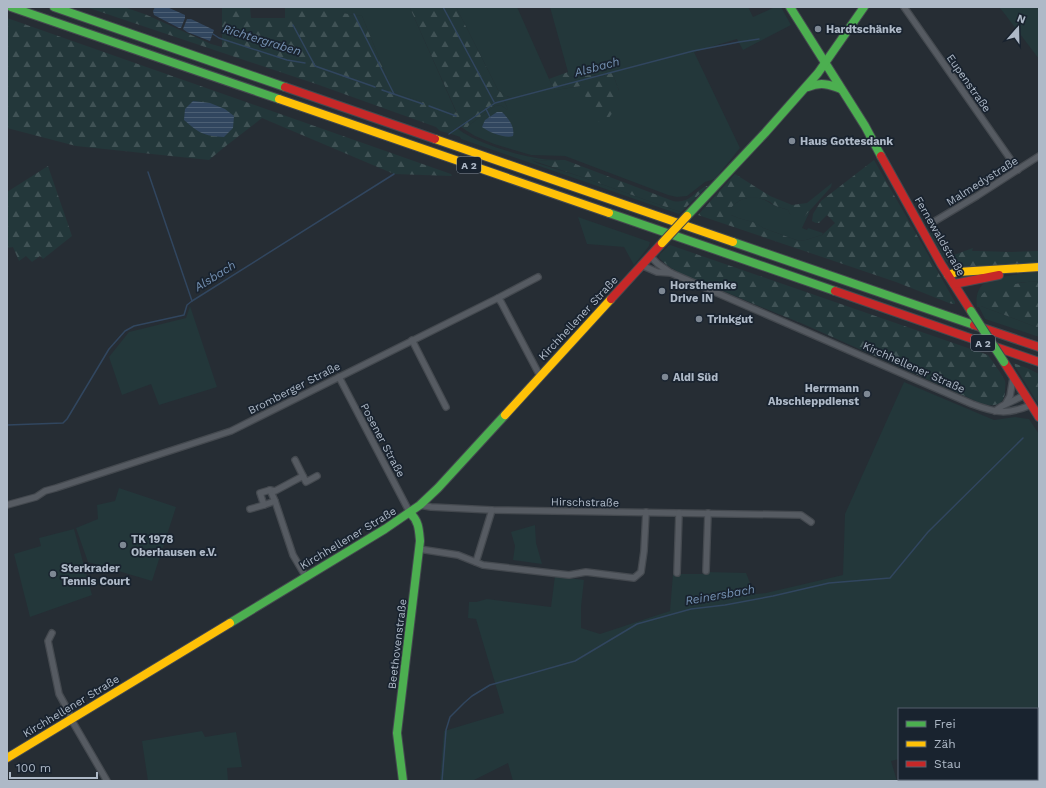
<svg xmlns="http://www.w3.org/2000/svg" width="1046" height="788" font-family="'Work Sans',sans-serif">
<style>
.green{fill:#23373a}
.forest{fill:url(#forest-firs)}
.water{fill:url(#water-rules)}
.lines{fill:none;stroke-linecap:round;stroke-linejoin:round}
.stream{stroke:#31465f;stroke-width:1.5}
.street-casing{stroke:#44494f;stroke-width:8}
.fast-casing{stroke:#44494f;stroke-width:10}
.slow-casing{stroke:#44494f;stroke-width:10}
.jam-casing{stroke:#44494f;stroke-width:10}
.street{stroke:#565b62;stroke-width:5.5}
.fast{stroke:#4caf50;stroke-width:8}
.slow{stroke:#ffc107;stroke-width:8}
.jam{stroke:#c62828;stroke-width:8}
.fast-bridge-casing{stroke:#44494f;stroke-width:10;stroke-linecap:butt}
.slow-bridge-casing{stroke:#44494f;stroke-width:10;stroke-linecap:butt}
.fast-bridge{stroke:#4caf50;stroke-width:8}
.slow-bridge{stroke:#ffc107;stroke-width:8}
.poi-dot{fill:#7e8894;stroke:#19232f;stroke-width:1.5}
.labels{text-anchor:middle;stroke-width:3.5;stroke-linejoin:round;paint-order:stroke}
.shield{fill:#19232f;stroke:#818c99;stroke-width:1}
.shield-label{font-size:10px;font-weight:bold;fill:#aeb9c7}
.poi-label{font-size:11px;font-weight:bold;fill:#aeb9c7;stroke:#19232f;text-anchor:start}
.street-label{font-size:11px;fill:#aeb9c7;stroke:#19232f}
.water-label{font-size:12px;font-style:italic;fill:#7490b1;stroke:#19232f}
</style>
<defs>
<pattern id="forest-firs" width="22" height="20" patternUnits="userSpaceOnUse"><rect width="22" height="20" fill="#23373a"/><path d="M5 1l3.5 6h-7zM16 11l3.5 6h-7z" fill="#405255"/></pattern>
<pattern id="water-rules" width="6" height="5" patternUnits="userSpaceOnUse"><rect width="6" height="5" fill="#31465f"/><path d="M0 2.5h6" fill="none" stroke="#4c5f74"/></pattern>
</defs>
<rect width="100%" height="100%" fill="#262d34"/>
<g class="green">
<polygon points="341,7 410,8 457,114 393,92 362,16 341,13"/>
<polygon points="456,7 517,7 549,79 555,90 581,86 619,91 612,72 601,77 597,75 572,77 569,76 567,74 568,72 550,7 748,7 753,17 775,7 781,7 791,25 743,50 737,39 694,52 740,148 715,179 705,182 687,196 677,197 668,195 565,156 531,155 494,144 475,136 467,131 467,128 469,125 495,106 501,105 508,110 504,100 512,98 506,96 498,90"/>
<polygon points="999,7 1039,7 1039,59 1004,13"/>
<path d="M 457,128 C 465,135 477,140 487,144 C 511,153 535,160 561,160 L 548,161 L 530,159 L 537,163 L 579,176 L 649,201 L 681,212 L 679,214 L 649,204 L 461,139 L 460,137 L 448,133 Z"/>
<path d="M 752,197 C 764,198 766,201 776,206 C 780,208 784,208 788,210 L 790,214 L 804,217 L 810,211 L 802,228 L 807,230 L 808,228 L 823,233 L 822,235 L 806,240 L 799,241 L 763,228 L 755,223 L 738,218 L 731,215 L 731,208 C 736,201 744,198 752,197 Z"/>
<polygon points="578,217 650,242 649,246 634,265 624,247 587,244"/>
<path d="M 1039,272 L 1039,281 L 1018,283 L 981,306 L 1039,328 L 1039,337 L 985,319 L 979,307 L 977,307 C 975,298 978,286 986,282 C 997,276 1026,273 1039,272 Z"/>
<polygon points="190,306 217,387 159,405 151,384 122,395 109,357 129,332 186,318"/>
<polygon points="904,382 994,420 1015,417 1029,419 1039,434 1039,772 1037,773 1037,709 899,709 899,759 891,761 897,781 513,781 508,763 472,781 440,781 444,731 504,713 476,619 468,618 469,602 476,602 487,599 551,607 555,576 584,580 581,607 581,628 600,634 670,611 673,574 704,574 707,572 746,573 752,588 756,594 766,593 843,575 845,514"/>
<polygon points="119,488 176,507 152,581 88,562 76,528 98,519 97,505 115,501"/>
<polygon points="535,525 536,543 542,564 513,560 515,546 511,532"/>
<polygon points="74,529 92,595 30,617 14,554 41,546 39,538"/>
<polygon points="202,731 205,737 236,732 242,767 227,768 228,781 148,781 142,741"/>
</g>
<g class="forest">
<polygon points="86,7 124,7 147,15 211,44 222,47 222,7 250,7 251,18 285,18 285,7 341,7 342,13 362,16 393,92 457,113 410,8 406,8 406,7 456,7 498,90 508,97 513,98 504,101 509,111 501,105 495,106 469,125 467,128 467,131 460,126 448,133 440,131 436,127 319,85"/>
<polygon points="7,18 451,174 452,176 394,174 262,118 222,149 209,160 76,146 7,128"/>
<polygon points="568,72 567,74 569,76 572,77 591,75 601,77 612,72 619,91 618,105 608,119 596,122 581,86 555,90 549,79"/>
<path d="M 529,159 L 548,161 L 561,160 L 565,160 L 673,201 C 689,204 693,193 706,186 L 708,186 L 681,212 L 649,201 L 579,176 L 531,160 Z"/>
<path d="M 874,160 L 955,302 L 955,304 L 953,304 L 949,303 L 896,282 L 698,215 L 735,174 L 770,196 L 792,205 L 807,203 L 832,183 L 831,187 L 804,217 C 796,217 791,218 788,210 C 784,208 780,208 776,206 C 773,205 771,202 768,201 C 755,195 740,196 731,208 L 731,215 L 738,218 L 756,223 L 763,228 L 799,241 L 806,240 L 822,235 L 835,223 L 827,215 L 819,223 L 816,223 L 812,221 L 813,214 L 821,201 Z"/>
<polygon points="48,166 72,236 43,259 40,256 32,262 26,256 19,261 13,247 7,248 7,192"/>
<polygon points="935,231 951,256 973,248 972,251 977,251 1012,252 1039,251 1039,264 953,267 946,261 930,233 930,232"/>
<path d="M 670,245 L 988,355 C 992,361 1002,374 1005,381 C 1006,384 1005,387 1005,390 C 1005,408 991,407 978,402 L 801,323 C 772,312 743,299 713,287 C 696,280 672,272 659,258 L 660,254 Z"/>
<path d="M 1039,281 L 1039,328 L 981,306 C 979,300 980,295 985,292 C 988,289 993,289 997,288 C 1011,284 1025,282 1039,281 Z"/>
<polygon points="1013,363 1027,368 1039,374 1039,405"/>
</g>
<g class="water">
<polygon points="155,7 167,7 185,15 185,18 181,28 179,28 154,15 153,11"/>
<polygon points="187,19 191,19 214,30 210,41 187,32 183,29"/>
<path d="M 193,101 L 210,103 L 225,109 L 234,116 L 233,128 L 224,137 C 203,136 199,133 184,120 L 185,109 Z"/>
<path d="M 497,112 L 502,112 C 509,119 515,127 513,136 C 506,139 488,132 482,127 L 485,120 Z"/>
</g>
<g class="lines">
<g class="stream">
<polyline points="443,7 494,102"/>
<polyline points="354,14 394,94"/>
<polyline points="293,25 315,66 375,87"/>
<polyline points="213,34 219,38 287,60 305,63"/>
<polyline points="382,90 423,104"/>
<polyline points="429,106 456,116"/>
<polyline points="486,109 490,117"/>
<polyline points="449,134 495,103 693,51 739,42 759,39"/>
<polyline points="148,172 192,301"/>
<polyline points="7,425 63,423 67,419 109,349 125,331 134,326 184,315 187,305 192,301 394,174"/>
<polyline points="442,781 446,730 450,717 464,703 472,696 490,685 575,661 637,624 691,609 725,605 773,596 829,583 890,578 928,532 1023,438"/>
</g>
<defs>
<g id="street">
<polyline points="904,7 1018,170"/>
<polyline points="935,221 977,196 1039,156"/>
<path d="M 650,256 L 658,264 L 671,273 L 972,404 C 996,413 1007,415 1031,405"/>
<polyline points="641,265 657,272 671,273"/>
<polyline points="498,298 538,277"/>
<polyline points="412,340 446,407"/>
<polyline points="339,377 410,513"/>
<polyline points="1006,403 1010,396 1013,378"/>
<polyline points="995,411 1002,406 1025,395"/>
<polyline points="295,460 303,476 275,491 270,490 275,501 293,555 306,577"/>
<polyline points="303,476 306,482 317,476"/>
<polyline points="270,490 260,493 264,505 275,501"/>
<polyline points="7,505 36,497 45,491 56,488 231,431 498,298 501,302 540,376"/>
<polyline points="420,505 431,507 492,510 801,515 811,522"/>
<polyline points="250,509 264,505"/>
<polyline points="419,549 458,555 483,565 569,575 586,572 634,578 641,572 644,551 646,512"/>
<polyline points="476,562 492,510"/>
<polyline points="706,571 708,513"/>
<polyline points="677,573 679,513"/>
<polyline points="52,633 48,641 58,689 59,694 69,712 71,719 107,781"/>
<polyline points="1037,777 1039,776"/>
<polyline points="997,779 998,781"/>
<polyline points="1031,781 1033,779"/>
</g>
<g id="fast">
<polyline points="11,7 279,99"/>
<polyline points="54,7 285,87"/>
<polyline points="790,7 865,126 881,156"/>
<path d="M 808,87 C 820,82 829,84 841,89"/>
<polyline points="609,213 835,291"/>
<polyline points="687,216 765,133 818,73 864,7"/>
<polyline points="733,242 974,325"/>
<polyline points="230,623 385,529 420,505 438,488 505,415"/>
<path d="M 403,781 L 397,733 L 420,541 C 419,530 419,521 410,513"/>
</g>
<g id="slow">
<polyline points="279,99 609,213"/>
<polyline points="435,139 733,242"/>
<polyline points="948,275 957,272 1039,267"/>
<polyline points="505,415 611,299"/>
<polyline points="7,758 230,623"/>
</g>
<g id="jam">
<polyline points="285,87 435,139"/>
<polyline points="881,156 941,264 971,311"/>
<polyline points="954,284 999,275"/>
<polyline points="835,291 1039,362"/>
<polyline points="611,299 662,243"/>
<polyline points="974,325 1039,347"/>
<polyline points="1004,362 1039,417"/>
</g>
</defs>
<use href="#street" class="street-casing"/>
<use href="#fast" class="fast-casing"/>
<use href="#slow" class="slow-casing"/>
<use href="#jam" class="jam-casing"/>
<use href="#street" class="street"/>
<use href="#fast" class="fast"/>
<use href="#slow" class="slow"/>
<use href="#jam" class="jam"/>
<defs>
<polyline id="fast-bridge" points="971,311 1004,362"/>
<polyline id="slow-bridge" points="662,243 687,216"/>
</defs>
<use href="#fast-bridge" class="fast-bridge-casing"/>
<use href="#slow-bridge" class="slow-bridge-casing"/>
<use href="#fast-bridge" class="fast-bridge"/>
<use href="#slow-bridge" class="slow-bridge"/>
</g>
<g class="poi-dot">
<circle cx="818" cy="29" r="4"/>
<circle cx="792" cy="141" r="4"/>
<circle cx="662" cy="291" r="4"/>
<circle cx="699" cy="319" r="4"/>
<circle cx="665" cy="377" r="4"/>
<circle cx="867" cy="394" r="4"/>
<circle cx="123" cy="545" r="4"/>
<circle cx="53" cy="574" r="4"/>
</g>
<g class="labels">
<g class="shield">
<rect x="457" y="157" width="24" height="16" rx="3"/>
<rect x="971" y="335" width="24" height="16" rx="3"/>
</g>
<g class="shield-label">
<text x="469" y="169">A 2</text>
<text x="983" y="347">A 2</text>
</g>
<g class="poi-label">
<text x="826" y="33">Hardtschänke</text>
<text x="800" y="145">Haus Gottesdank</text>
<text x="670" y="289">Horsthemke<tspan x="670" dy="13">Drive IN</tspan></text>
<text x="707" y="323">Trinkgut</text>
<text x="673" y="381">Aldi Süd</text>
<text x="859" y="392" text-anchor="end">Herrmann<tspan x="859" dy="13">Abschleppdienst</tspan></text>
<text x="131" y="543">TK 1978<tspan x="131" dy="13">Oberhausen e.V.</tspan></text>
<text x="61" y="572">Sterkrader<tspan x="61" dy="13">Tennis Court</tspan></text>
</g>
<g class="street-label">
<text transform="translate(969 83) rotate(55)" y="4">Eupenstraße</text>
<text transform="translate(982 181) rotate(-32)" y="4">Malmedystraße</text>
<text transform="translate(940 236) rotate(60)" y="4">Fernewaldstraße</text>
<text transform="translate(578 318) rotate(-47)" y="4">Kirchhellener Straße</text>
<text transform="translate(914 367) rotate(24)" y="4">Kirchhellener Straße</text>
<text transform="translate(294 388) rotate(-27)" y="4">Bromberger Straße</text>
<text transform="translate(383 440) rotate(62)" y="4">Posener Straße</text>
<text transform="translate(585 502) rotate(1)" y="4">Hirschstraße</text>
<text transform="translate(348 538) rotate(-31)" y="4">Kirchhellener Straße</text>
<text transform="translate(397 644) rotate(-83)" y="4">Beethovenstraße</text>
<text transform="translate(71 706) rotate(-31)" y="4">Kirchhellener Straße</text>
</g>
<g class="water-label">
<text transform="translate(262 40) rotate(17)" y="4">Richtergraben</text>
<text transform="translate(597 67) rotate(-15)" y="4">Alsbach</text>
<text transform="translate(215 276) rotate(-32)" y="4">Alsbach</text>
<text transform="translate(720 595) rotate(-10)" y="4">Reinersbach</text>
</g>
</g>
<rect width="1046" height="788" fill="none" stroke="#aeb9c7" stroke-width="16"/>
<rect x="898" y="708" width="140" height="72" fill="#19232f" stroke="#555f6c"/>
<rect x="906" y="721" width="20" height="6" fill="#4caf50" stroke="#555f6c"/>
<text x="934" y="728" font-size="12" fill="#aeb9c7">Frei</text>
<rect x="906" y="741" width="20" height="6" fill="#ffc107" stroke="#555f6c"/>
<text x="934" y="748" font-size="12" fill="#aeb9c7">Zäh</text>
<rect x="906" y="761" width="20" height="6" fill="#c62828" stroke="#555f6c"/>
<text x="934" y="768" font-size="12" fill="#aeb9c7">Stau</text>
<g transform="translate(1018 28) rotate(20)" stroke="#19232f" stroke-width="3" paint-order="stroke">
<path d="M0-3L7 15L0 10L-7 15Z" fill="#aeb9c7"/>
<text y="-6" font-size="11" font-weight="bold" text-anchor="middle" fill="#aeb9c7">N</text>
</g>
<path d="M10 772v6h87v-6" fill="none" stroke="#aeb9c7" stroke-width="2"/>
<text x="16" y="772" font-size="12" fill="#aeb9c7" stroke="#19232f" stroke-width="3" paint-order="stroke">100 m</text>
</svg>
